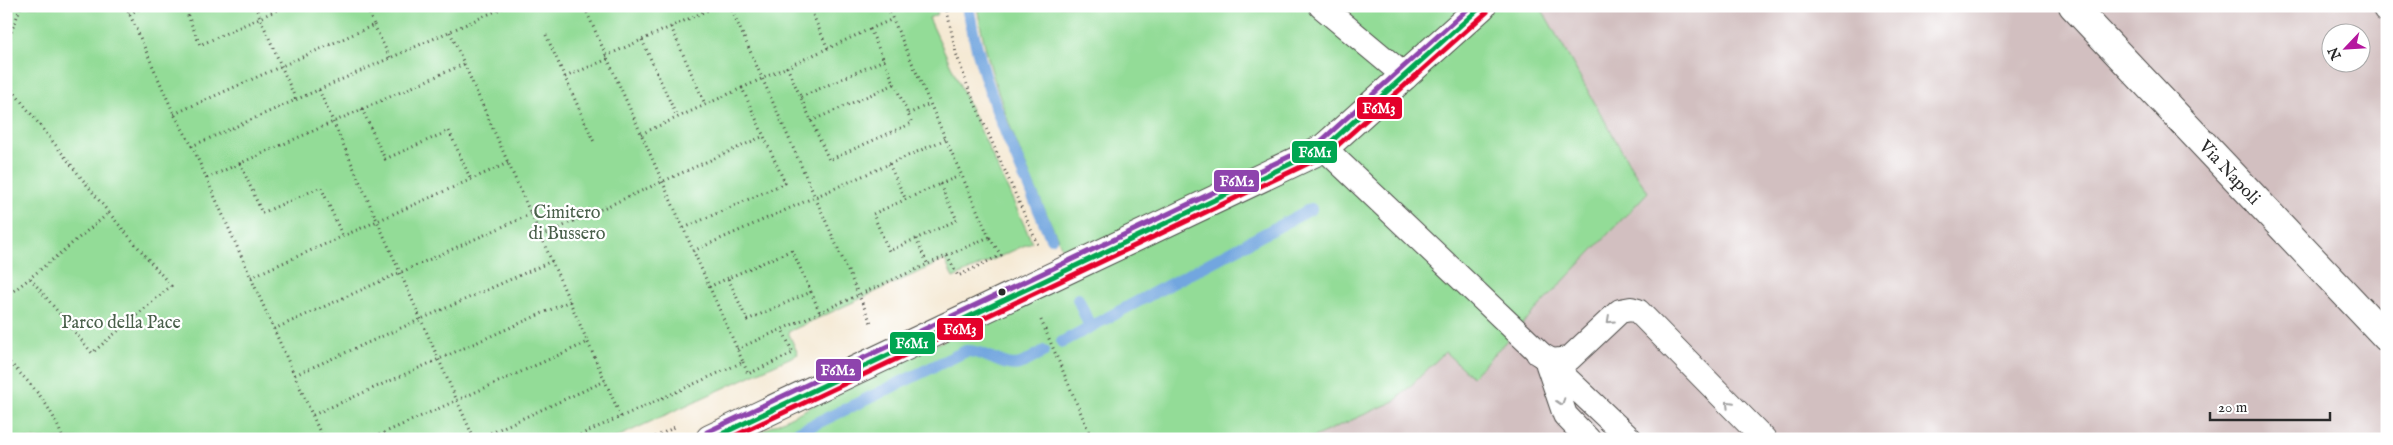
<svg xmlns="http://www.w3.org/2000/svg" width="2393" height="445" font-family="'IM FELL English',serif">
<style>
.industrial{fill:#d2bfc0;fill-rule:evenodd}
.green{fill:#93dc97;stroke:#5f8461}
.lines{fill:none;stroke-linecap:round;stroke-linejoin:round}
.stream{stroke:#72a6df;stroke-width:12}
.lane-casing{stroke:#494744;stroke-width:26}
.street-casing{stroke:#494744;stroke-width:30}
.secondary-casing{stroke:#494744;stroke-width:30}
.path{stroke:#494744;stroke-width:3;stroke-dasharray:1 4;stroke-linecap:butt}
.lane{stroke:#fff;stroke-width:24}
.street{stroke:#fff;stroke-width:28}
.secondary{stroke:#fff;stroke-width:28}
.bus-1-casing{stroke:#fff;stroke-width:9}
.bus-2-casing{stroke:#fff;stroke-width:9}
.bus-3-casing{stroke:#fff;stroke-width:9}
.bus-1{stroke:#00a651;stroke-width:5}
.bus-2{stroke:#e4002b;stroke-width:5}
.bus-3{stroke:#8e44ad;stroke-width:5}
.oneway{stroke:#a0a0a0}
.bus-dot{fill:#2b2b2b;stroke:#fff;stroke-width:2}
.labels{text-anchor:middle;stroke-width:4.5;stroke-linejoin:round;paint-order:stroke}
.street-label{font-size:18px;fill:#2b2b2b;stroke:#fff}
.park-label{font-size:18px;fill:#4a604b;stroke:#fff}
.line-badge{stroke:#fff;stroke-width:2}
.badge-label{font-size:14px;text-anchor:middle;font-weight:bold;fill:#fff}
</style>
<rect width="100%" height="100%" fill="#fff"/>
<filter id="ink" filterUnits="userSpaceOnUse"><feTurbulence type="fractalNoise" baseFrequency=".02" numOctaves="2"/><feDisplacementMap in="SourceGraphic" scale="10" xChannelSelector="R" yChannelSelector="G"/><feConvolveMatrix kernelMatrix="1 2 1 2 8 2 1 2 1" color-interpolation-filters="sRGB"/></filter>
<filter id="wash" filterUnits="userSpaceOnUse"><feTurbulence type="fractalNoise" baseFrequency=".0096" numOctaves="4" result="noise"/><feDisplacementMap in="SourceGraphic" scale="20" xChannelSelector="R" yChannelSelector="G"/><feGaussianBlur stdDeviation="1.12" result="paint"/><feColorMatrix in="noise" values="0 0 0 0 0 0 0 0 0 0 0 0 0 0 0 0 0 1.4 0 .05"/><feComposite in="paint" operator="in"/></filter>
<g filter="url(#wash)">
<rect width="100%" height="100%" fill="#f4e8d2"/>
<path class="industrial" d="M 1540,6 L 2387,6 L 2387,439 L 1309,439 L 1395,401 L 1445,351 L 1472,377 L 1632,168 ZM 2330,32 L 2360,32 L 2360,62 L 2330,62 Z"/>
<g class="green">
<polygon points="6,6 935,6 938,14 929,18 1032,242 953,278 945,260 788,332 798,354 613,439 6,439"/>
<path d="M 977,6 L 1540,6 L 1631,167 L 1648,192 L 1472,377 L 1445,352 L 1395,401 L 1309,439 L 746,439 L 1074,276 C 1036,187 992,102 977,6 Z"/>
</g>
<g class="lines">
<g class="stream">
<path d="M 968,6 C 981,88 1019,162 1051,238"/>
<polyline points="1078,299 1090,327"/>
<polyline points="1062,342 1311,209"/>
<path d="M 784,439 L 966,351 C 984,350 1005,369 1020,364 C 1028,361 1037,355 1044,351"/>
</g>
</g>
</g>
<g filter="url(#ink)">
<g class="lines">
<defs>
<g id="lane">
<polyline points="1321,6 1406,77"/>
<polyline points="1324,148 1630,439"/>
<polyline points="1538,353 1552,361 1569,359 1620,311 1631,309 1638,311 1764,439"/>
<polyline points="1548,365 1565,415 1588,439"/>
</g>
<g id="street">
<polyline points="2073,6 2387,338"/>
<polyline points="2386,6 2387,8"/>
</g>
<polyline id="secondary" points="710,439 1324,148 1482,6"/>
</defs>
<use href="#lane" class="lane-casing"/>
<use href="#street" class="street-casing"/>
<use href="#secondary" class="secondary-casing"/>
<g class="path">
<polyline points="126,6 174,114 192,146"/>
<polyline points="184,6 200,45 286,6"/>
<polyline points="255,6 296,100"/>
<polyline points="730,6 872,325"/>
<polyline points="809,6 828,49"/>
<polyline points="946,6 956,53 969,90 1038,245"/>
<polyline points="129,14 145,6"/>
<polyline points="374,25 390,58"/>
<polyline points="671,27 705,104"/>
<polygon points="870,29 912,123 829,160 787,67"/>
<polyline points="870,29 893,19"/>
<polyline points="450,32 621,417"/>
<polyline points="546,35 594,142"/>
<polyline points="642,40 677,117"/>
<polyline points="6,46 21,6"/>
<polyline points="606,56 717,6"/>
<polyline points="565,77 608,59"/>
<polyline points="6,82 109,213"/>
<polyline points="742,88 787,67"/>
<polyline points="319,90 474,439"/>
<polyline points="801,97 884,60"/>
<polyline points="362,109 385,159 449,131 471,180"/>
<polyline points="174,114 374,25 366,6"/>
<polyline points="908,114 930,104"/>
<polyline points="811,121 895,84"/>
<polyline points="641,134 742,88 785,183 684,228"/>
<polyline points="240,163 262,213 321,187 343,237"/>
<polyline points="889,164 906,200"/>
<polyline points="207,178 464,64"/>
<polygon points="940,184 957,220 889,251 873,214"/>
<polyline points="940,184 962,175"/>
<polygon points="109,213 171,286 92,353 30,278"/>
<polyline points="541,236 764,136"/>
<polyline points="916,239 928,265"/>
<polygon points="792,250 811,292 747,320 728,278"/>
<polyline points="693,251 946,139"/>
<polyline points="947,256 958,276 1001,255 989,237"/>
<polyline points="251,277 508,163"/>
<polyline points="709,287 728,278"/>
<polyline points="811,292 820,313"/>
<polyline points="6,297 30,278"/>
<polyline points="1041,320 1092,439"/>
<polyline points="274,329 531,214"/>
<polyline points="737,349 989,237 887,6"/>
<path d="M 6,359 C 32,385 50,403 63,439"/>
<polyline points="743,362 748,374 793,353 782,329"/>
<polyline points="295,375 552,261"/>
<polyline points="313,415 570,301"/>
<polyline points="323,439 192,146 507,6"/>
<polyline points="370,439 588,342"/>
<polyline points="477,439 605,381"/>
<polyline points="571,439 743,362 584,6"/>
<polyline points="651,439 677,426"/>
</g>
<use href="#lane" class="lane"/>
<use href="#street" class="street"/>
<use href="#secondary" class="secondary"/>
<defs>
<polyline id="bus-1" points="711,439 1324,148 1482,6"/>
<polyline id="bus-2" points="728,439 1328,154 1487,12"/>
<polyline id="bus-3" points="707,432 1320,142 1471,6"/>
</defs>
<use href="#bus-1" class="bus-1-casing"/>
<use href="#bus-2" class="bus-2-casing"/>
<use href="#bus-3" class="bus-3-casing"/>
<use href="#bus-1" class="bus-1"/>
<use href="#bus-2" class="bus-2"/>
<use href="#bus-3" class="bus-3"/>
</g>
<defs><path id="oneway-chevron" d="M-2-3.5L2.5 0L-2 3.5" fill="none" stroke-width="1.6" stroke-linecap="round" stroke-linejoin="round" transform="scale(1.25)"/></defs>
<g class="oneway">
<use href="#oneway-chevron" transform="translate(1610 320) rotate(137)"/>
<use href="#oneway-chevron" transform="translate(1561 402) rotate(72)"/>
<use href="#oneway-chevron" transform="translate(1729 404) rotate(-134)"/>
</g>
</g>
<circle class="bus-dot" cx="1002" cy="292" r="4.5"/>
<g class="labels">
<g class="street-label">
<text transform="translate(2230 172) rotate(47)" y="6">Via Napoli</text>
</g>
<g class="park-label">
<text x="567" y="218">Cimitero<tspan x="567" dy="21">di Bussero</tspan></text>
<text x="121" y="328">Parco della Pace</text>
</g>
</g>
<g class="line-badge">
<rect x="1356" y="96" width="47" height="24" rx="5" fill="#e4002b"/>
<rect x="1291" y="140" width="47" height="24" rx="5" fill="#00a651"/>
<rect x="1213" y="169" width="47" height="24" rx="5" fill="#8e44ad"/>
<rect x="936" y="317" width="48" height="24" rx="5" fill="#e4002b"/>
<rect x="889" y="331" width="47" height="24" rx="5" fill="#00a651"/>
<rect x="815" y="358" width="47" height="24" rx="5" fill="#8e44ad"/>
</g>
<g class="badge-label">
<text x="1379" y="113">F6M3</text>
<text x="1315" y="157">F6M1</text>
<text x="1237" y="186">F6M2</text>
<text x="960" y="334">F6M3</text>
<text x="912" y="348">F6M1</text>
<text x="838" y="375">F6M2</text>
</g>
<rect width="2393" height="445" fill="none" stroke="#fff" stroke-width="25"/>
<g transform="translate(2346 48) rotate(245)"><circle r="24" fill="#ffffff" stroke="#aaaaaa"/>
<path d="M0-4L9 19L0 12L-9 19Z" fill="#b5179e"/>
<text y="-8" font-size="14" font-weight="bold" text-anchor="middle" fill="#2b2b2b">N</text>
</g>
<path d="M2210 412v8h120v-8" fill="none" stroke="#2b2b2b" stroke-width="2.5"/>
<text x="2218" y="412" font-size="15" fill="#2b2b2b" stroke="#ffffff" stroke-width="4" paint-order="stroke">20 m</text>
</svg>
